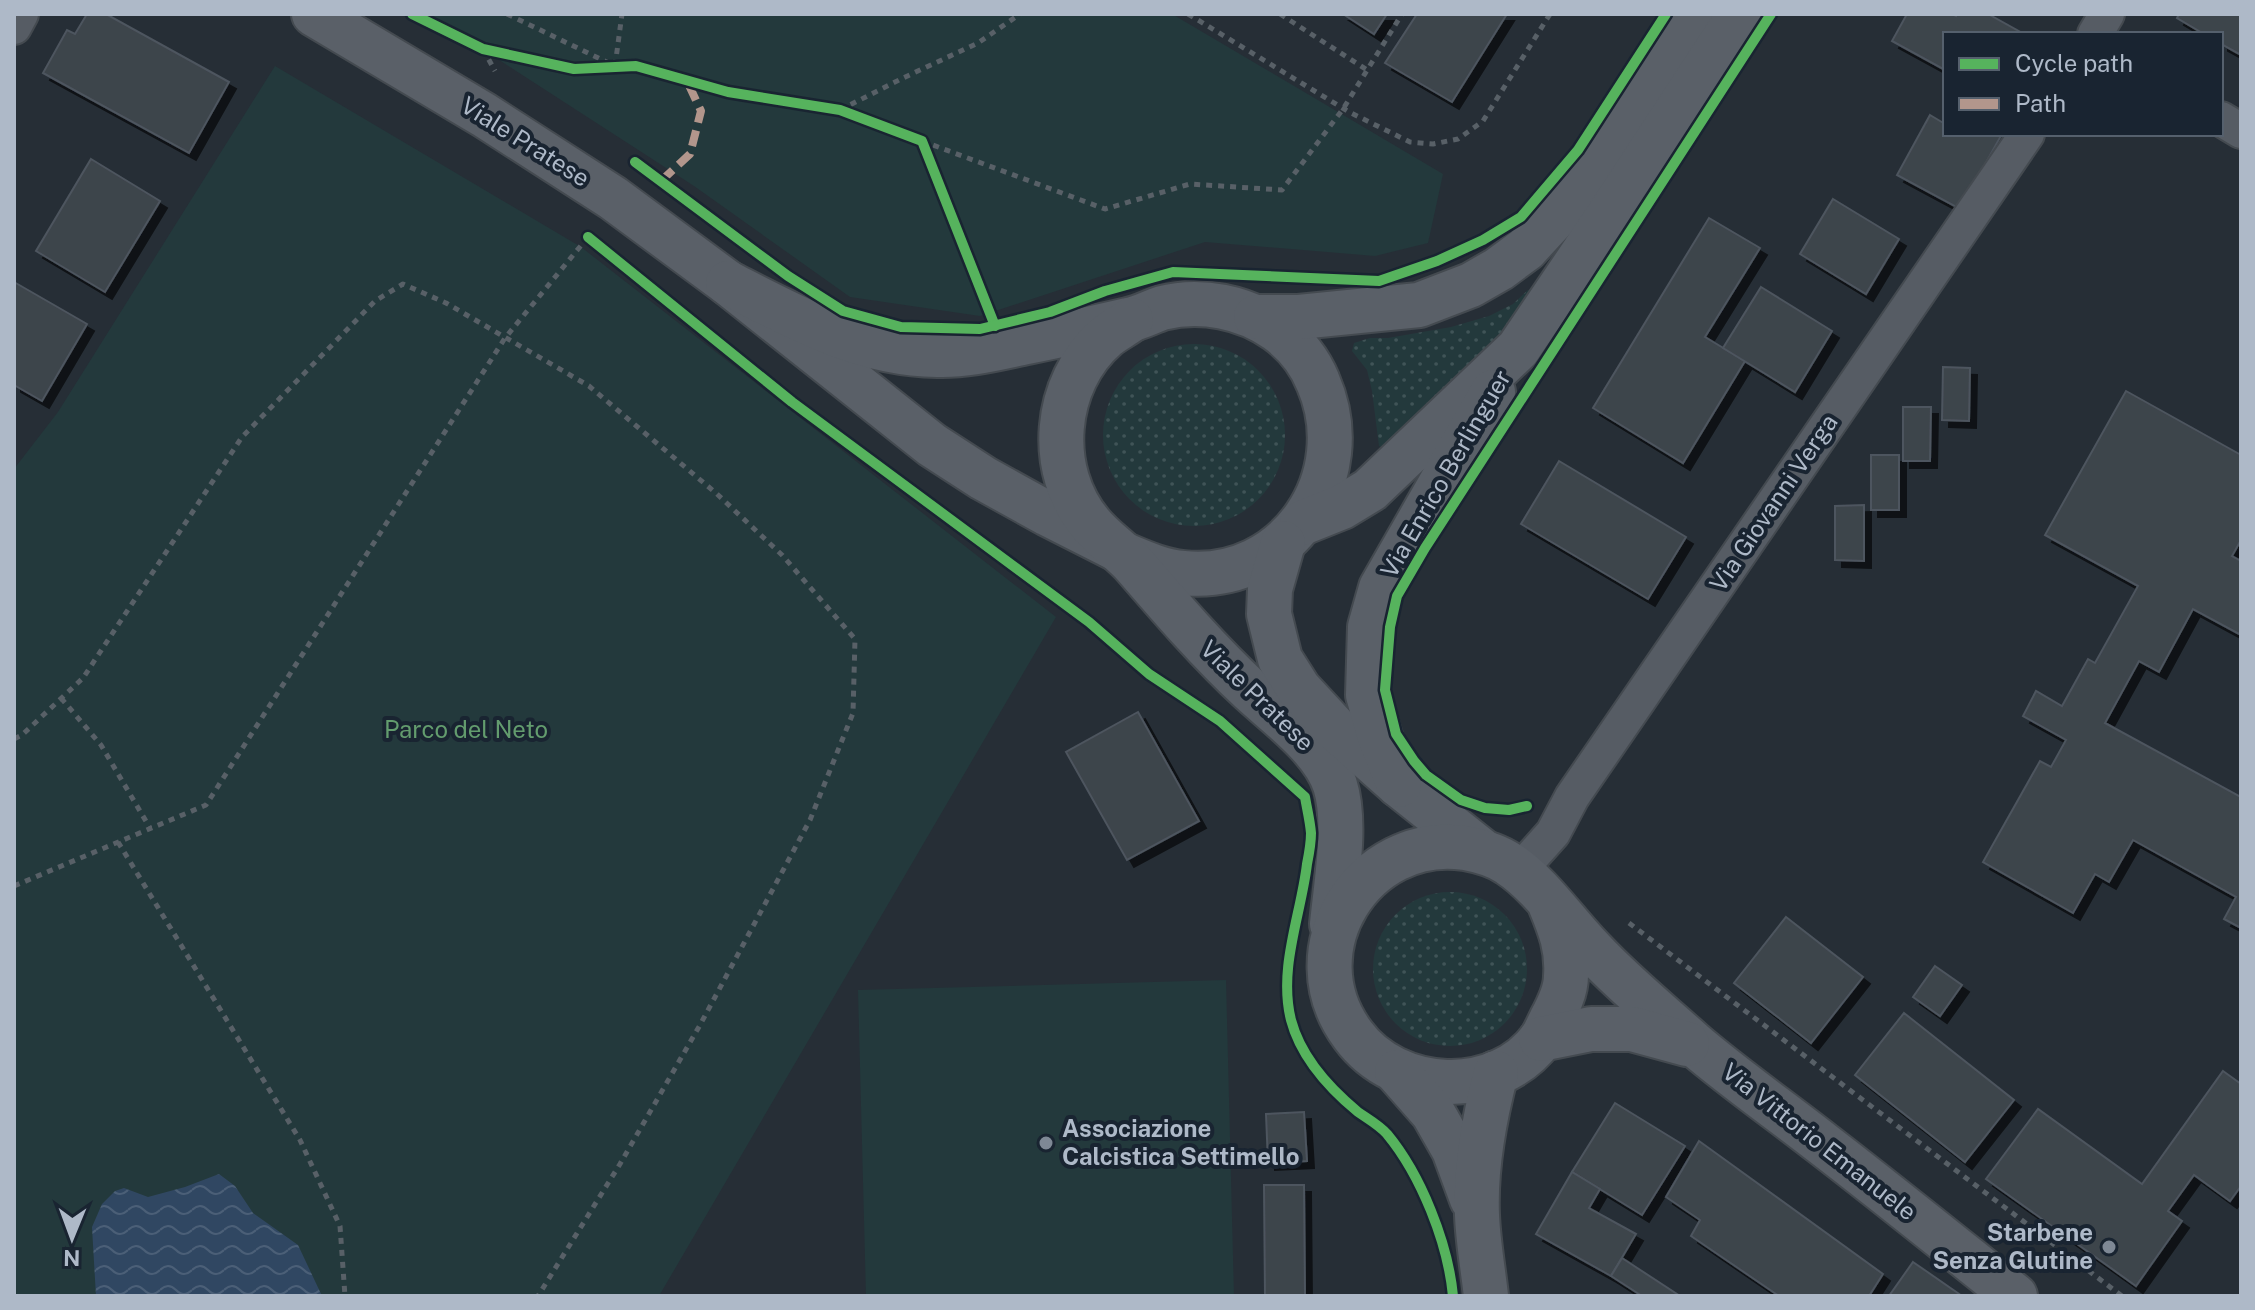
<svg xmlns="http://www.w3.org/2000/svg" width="2255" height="1310" font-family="'Public Sans',sans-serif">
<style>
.grass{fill:url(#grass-dots)}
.green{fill:#23393c}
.water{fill:url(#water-waves)}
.building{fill:#3e444c;stroke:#4d555e;stroke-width:2;filter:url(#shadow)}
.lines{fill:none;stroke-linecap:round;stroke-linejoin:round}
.street-casing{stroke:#444a50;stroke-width:38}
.secondary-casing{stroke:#444a50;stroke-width:48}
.path{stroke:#586067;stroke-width:5;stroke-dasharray:6 6;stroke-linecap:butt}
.street{stroke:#565c64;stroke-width:34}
.secondary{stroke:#5a6068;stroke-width:44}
.quiet{stroke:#b2968c;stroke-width:8;stroke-dasharray:16 8;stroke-linecap:butt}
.cycleway-casing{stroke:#192431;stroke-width:15}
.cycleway{stroke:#56b35d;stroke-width:10}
.poi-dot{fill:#7e8895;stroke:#192431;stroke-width:3}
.labels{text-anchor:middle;stroke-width:8;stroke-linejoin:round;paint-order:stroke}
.street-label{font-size:24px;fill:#aeb9c8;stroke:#192431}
.park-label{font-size:24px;fill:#639c6e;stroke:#192431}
.poi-label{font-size:24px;font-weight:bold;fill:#aeb9c8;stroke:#192431;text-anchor:start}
</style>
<defs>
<pattern id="grass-dots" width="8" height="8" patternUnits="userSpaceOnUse" patternTransform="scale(2)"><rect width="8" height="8" fill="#23393c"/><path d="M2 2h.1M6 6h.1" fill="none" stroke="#405457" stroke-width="1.8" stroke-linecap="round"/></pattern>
<pattern id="water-waves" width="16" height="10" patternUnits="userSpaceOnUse" patternTransform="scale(2)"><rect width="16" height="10" fill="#304762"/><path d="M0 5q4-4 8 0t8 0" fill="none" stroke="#4b5f77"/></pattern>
<filter id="shadow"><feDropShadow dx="7" dy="7" stdDeviation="0" flood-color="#0009"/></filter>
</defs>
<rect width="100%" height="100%" fill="#262e36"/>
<g class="grass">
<polygon points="1534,289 1540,301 1384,448 1379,446 1372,391 1367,370 1352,351 1354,343 1370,338 1388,338 1451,327 1489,316 1513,304 1528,290"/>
<circle cx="1194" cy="435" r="91"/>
<circle cx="1450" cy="969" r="77"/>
</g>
<g class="green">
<polygon points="428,14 1172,14 1443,174 1428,243 1375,256 1205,242 980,316 850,297 694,186"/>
<polygon points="275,66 581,247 1056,617 659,1296 14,1296 14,469 58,412"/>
<polygon points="1226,980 1234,1296 866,1296 858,990"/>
</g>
<polygon class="water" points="219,1174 235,1186 253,1213 298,1245 322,1296 96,1296 92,1227 102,1204 115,1191 124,1188 148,1197 185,1187"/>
<g class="building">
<polygon points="87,14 106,14 229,82 189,153 43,73 67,30 75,34"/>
<polygon points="1343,14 1387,14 1374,34"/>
<polygon points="1417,14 1507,14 1452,102 1385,63"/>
<polygon points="1907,14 1952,14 1956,16 1957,14 1988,14 2024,34 1945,34 1945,70 1892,41"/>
<polygon points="2179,14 2241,14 2241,55 2221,44 2221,34 2204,34 2177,18"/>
<polygon points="1930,115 1945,124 1945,134 2002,134 1960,209 1897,175"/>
<polygon points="91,159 160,201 105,292 36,251"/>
<polygon points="1833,199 1899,239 1866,294 1800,254"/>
<polygon points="1709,218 1760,248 1705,337 1745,361 1683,463 1593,408"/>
<polygon points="14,282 87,324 42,401 14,385"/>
<polygon points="1761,287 1832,331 1795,392 1723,348"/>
<polygon points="1943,367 1970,368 1969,421 1942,420"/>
<polygon points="2126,391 2241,455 2241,540 2232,556 2241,561 2241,635 2193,609 2159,672 2139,661 2105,723 2241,797 2241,928 2224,919 2236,897 2133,840 2109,882 2095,874 2073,913 1983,862 2040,761 2051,767 2066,740 2023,716 2036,691 2062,706 2088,659 2095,663 2138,586 2045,535"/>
<polygon points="1903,407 1931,407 1930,461 1903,461"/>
<rect x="1871" y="455" width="28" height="55"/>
<polygon points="1559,461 1686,537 1648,599 1521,524"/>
<polygon points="1864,505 1864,561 1835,560 1835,506"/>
<polygon points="1138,712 1199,821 1127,860 1066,752"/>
<polygon points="1786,917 1863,977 1811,1043 1734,983"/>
<polygon points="1935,966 1962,985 1940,1016 1913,997"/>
<polygon points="1904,1013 2014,1100 1965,1162 1855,1075"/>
<polygon points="2223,1071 2241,1084 2241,1186 2230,1201 2194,1175 2168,1211 2182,1221 2136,1286 1986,1179 2038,1109 2142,1184"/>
<polygon points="1615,1103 1685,1146 1642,1215 1572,1172"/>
<polygon points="1304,1112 1307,1161 1268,1163 1266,1114"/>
<polygon points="1699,1141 1883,1274 1869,1296 1779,1296 1691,1236 1700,1220 1666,1197"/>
<polygon points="1572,1172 1600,1189 1589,1208 1636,1234 1611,1276 1536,1234"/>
<polygon points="1264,1185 1304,1185 1305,1296 1265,1296"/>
<polygon points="1622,1258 1680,1296 1642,1296 1611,1276"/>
<polygon points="1913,1262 1962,1296 1889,1296"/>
</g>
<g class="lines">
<defs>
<g id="street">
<polyline points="14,27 21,14"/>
<polyline points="2095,34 2107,14"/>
<polyline points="2221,119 2241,131"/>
<polyline points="1519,871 1553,833 1572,797 2027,134"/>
</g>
<g id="secondary">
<polyline points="314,14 484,115 613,198 728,283 932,445 983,478 1048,514 1115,548"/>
<path d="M 728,283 C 794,317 860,354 937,355 C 968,356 998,348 1027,342 C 1061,335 1094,328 1128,320 C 1140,318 1150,312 1162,308 C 1201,298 1245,307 1277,330 C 1295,343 1310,362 1318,382 C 1359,476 1288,584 1183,573 C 1162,571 1144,563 1125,555"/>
<polyline points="1256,317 1299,317 1419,305 1471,285 1499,269 1526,249 1574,197 1692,14"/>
<path d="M 1131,320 C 1123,326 1113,331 1106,337 C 1053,383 1046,471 1091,524 C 1104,540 1122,551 1135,566 C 1172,609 1209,652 1251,691 C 1278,716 1323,748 1335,785 C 1347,823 1336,883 1332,924"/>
<polyline points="1302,523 1342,507 1370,490 1518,349 1606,219 1740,14"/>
<polyline points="1283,543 1270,589 1269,614 1280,659 1299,689 1337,730 1399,785 1482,851"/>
<polyline points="1399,785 1380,737 1368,695 1370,627 1381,588 1493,392"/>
<path d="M 1550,904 C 1560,928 1568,949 1566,976 C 1566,991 1558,1007 1551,1020 C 1548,1026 1545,1033 1542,1038 C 1497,1100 1396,1094 1353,1035 C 1290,951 1363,833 1465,848 C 1481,851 1496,855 1509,864 C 1541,885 1567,925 1594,952 C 1625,985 1661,1014 1694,1044 C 1735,1079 1781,1111 1823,1144 C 1888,1194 1951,1245 2015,1296"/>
<polyline points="1541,1039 1591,1029 1632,1029 1687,1044"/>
<polyline points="1397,1072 1433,1113 1454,1150 1472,1199"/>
<path d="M 1486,1296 C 1483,1269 1478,1242 1477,1215 C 1475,1167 1484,1119 1496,1073"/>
</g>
</defs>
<use href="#street" class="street-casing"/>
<use href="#secondary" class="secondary-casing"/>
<g class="path">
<polyline points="507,14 615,66 622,14"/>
<polyline points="1188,14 1349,112 1410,142 1433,144 1458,139 1483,121 1550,14"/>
<polyline points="1280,14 1367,70"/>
<polyline points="483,49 495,71"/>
<polyline points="840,110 903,78 978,43 1020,14"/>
<polyline points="922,141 1105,209 1190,184 1282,190 1343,109 1402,14"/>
<polyline points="61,698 101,745 150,828"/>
<polyline points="14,739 22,735 83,678 242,437 375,301 403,284 446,303 589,386 717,494 782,555 855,639 853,713 810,820 700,1025 620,1164 538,1296"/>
<polyline points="118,842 300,1140 340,1226 345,1296"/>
<polyline points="14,886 206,805 505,338 588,237"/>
<polyline points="1629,923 2122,1296"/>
</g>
<use href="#street" class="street"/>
<use href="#secondary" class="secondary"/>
<polyline class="quiet" points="661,181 690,154 701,111 687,81"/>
<defs>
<g id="cycleway">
<polyline points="412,14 483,49 574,69 636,66 728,92 840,110 922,141 995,326"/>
<polyline points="635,162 788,276 843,311 901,327 980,329 1050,312 1105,291 1173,272 1379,281 1437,261 1483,240 1521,217 1578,150 1666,14"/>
<path d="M 588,237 L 792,402 L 1089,622 L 1149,674 L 1220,721 L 1305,797 C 1307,809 1310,821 1311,833 C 1311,843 1309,854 1307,864 C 1301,915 1278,968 1291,1020 C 1301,1058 1329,1088 1358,1112 C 1368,1119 1379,1125 1387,1134 C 1421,1175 1448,1243 1453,1296"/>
<polyline points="1527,806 1509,810 1485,808 1461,800 1426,775 1414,761 1396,734 1385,690 1390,627 1397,596 1425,548 1771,14"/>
</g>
</defs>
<use href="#cycleway" class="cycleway-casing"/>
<use href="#cycleway" class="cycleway"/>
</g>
<g class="poi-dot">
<circle cx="1046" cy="1143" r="8"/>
<circle cx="2109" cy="1247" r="8"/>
</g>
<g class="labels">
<g class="street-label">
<text transform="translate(525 142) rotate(32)" y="8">Viale Pratese</text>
<text transform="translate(1446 474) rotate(-60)" y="8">Via Enrico Berlinguer</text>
<text transform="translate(1774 503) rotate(-56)" y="8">Via Giovanni Verga</text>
<text transform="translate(1257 696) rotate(44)" y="8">Viale Pratese</text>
<text transform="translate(1819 1142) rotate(38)" y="8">Via Vittorio Emanuele</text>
</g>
<g class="park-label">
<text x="466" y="738">Parco del Neto</text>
</g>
<g class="poi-label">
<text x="1062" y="1137">Associazione<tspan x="1062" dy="28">Calcistica Settimello</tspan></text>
<text x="2093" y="1241" text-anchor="end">Starbene<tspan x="2093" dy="28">Senza Glutine</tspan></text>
</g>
</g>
<rect width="2255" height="1310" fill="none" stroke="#aeb9c8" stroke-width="32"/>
<rect x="1943" y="32" width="280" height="104" fill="#192431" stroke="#55606d" stroke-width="2"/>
<rect x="1959" y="58" width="40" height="12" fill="#56b35d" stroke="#55606d" stroke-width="2"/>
<text x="2015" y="72" font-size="24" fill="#aeb9c8">Cycle path</text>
<rect x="1959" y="98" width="40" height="12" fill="#b2968c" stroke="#55606d" stroke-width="2"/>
<text x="2015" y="112" font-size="24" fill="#aeb9c8">Path</text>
<g transform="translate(72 1238) rotate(181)" stroke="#192431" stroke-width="6" paint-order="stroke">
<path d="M0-6L14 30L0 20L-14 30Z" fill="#aeb9c8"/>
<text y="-12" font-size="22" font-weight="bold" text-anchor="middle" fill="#aeb9c8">N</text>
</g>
</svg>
